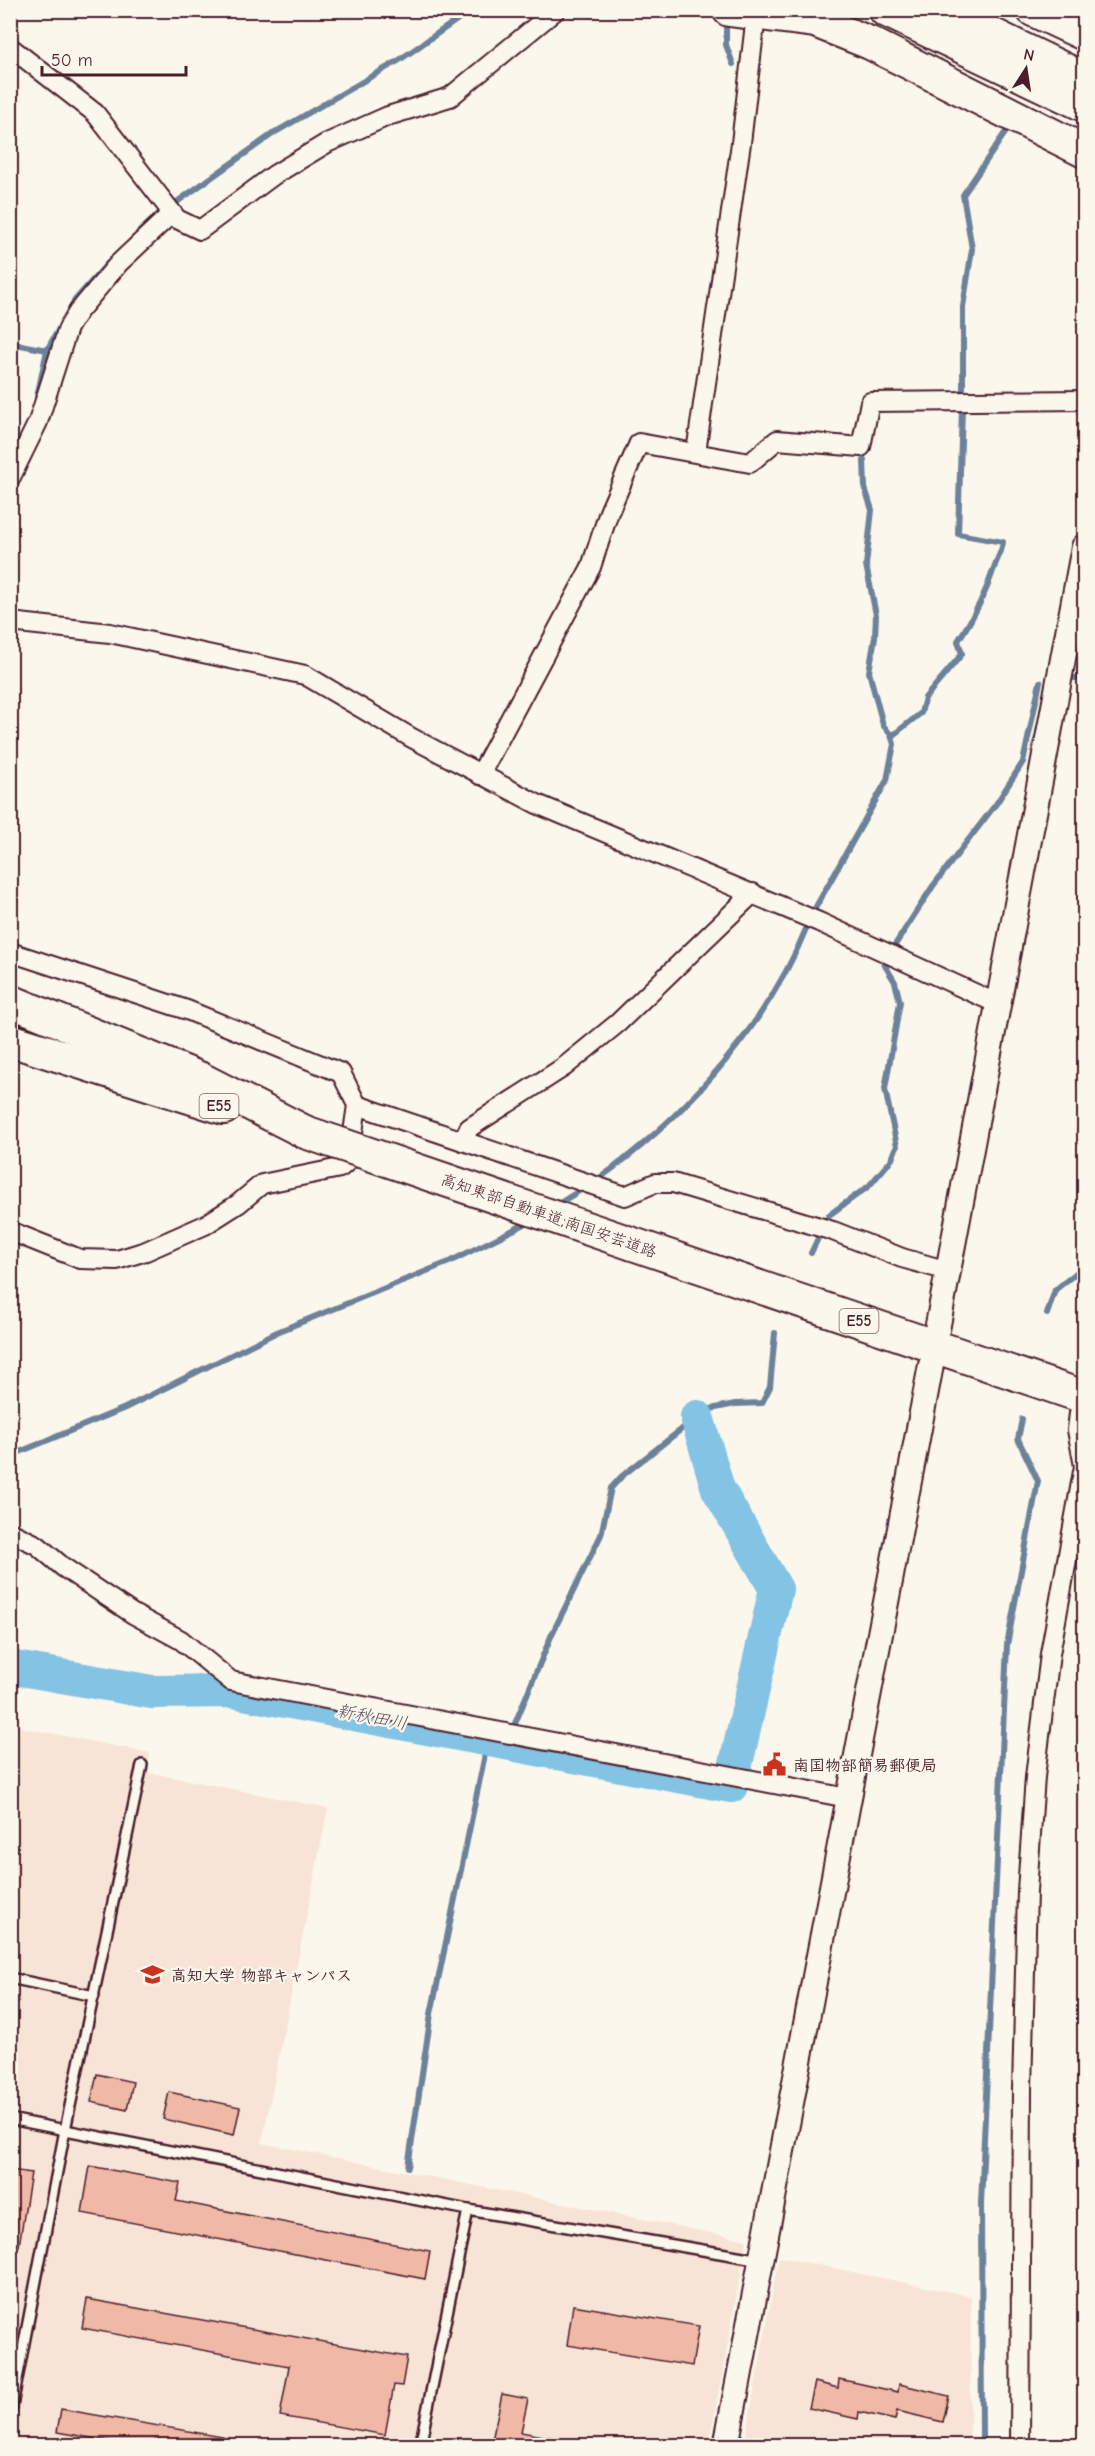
<svg xmlns="http://www.w3.org/2000/svg" width="1095" height="2456" font-family="'Comic Neue','Klee One',sans-serif">
<style>
.built{fill:#f8e4d7}
.lines{fill:none;stroke-linecap:round;stroke-linejoin:round}
.stream{stroke:#6c819a;stroke-width:6}
.river{stroke:#83c3e4;stroke-width:34}
.building{fill:#f0b8a6;stroke:#4a1f2b;stroke-width:1.5}
.lane-casing{stroke:#4a1f2b;stroke-width:14}
.street-casing{stroke:#4a1f2b;stroke-width:22}
.secondary-casing{stroke:#4a1f2b;stroke-width:28}
.highway-casing{stroke:#4a1f2b;stroke-width:36}
.lane{stroke:#fbf7ec;stroke-width:9}
.street{stroke:#fbf7ec;stroke-width:18}
.secondary{stroke:#fbf7ec;stroke-width:24}
.highway{stroke:#fbf7ec;stroke-width:32}
.highway-bridge-casing{stroke:#4a1f2b;stroke-width:36;stroke-linecap:butt}
.highway-bridge{stroke:#fbf7ec;stroke-width:32}
.labels{text-anchor:middle;stroke-width:4.5;stroke-linejoin:round;paint-order:stroke}
.shield{fill:#fbf7ec;stroke:#7f6065;stroke-width:1.5}
.shield-label{font-size:15px;font-weight:bold;fill:#4a1f2b}
.street-label{font-size:16px;fill:#4a1f2b;stroke:#fbf7ec}
.poi-label{font-size:16px;font-weight:bold;fill:#4a1f2b;stroke:#fbf7ec;text-anchor:start}
.water-label{font-size:18px;font-style:italic;fill:#5b5062;stroke:#fbf7ec}
</style>
<rect width="100%" height="100%" fill="#fbf7ec"/>
<filter id="ink" filterUnits="userSpaceOnUse"><feTurbulence type="fractalNoise" baseFrequency=".0167" numOctaves="2"/><feDisplacementMap in="SourceGraphic" scale="12" xChannelSelector="R" yChannelSelector="G"/><feConvolveMatrix kernelMatrix="1 2 1 2 8 2 1 2 1" color-interpolation-filters="sRGB"/></filter>
<g filter="url(#ink)">
<g class="built">
<polygon points="10,1725 150,1753 147,1772 328,1808 262,2143 747,2240 709,2445 11,2445"/>
<polygon points="779,2257 971,2296 970,2445 744,2446"/>
</g>
<g class="lines">
<g class="stream">
<polyline points="726,26 726,45 733,64"/>
<polyline points="174,204 274,133 398,61 471,10"/>
<polyline points="138,233 162,211"/>
<polyline points="10,343 47,350 75,300 108,263"/>
<polyline points="963,393 963,307 972,249 963,195 1007,130"/>
<polyline points="37,397 47,350"/>
<polyline points="1074,678 1079,678 1084,670"/>
<path d="M 892,736 L 921,713 L 925,698 L 962,654 L 958,641 C 974,617 985,596 994,568 C 997,558 1002,552 1003,542 L 958,534 L 962,409"/>
<polyline points="813,912 887,780 894,744 891,735 883,725 869,672 875,637 876,615 866,565 872,510 865,488 864,460"/>
<polyline points="893,948 933,886 996,804 1023,762 1040,682"/>
<path d="M 554,1207 C 573,1194 594,1183 612,1169 C 694,1107 770,1020 808,924"/>
<polyline points="811,1253 829,1215 869,1186 892,1159 897,1146 885,1089 900,1002 895,982 884,964 886,960"/>
<polyline points="1047,1314 1055,1290 1081,1269 1084,1253"/>
<polyline points="10,1456 125,1408 277,1332 449,1262 533,1220"/>
<polyline points="514,1726 552,1634 601,1535 611,1488 622,1476 706,1410 735,1404 762,1403 770,1387 775,1333"/>
<polyline points="408,2167 431,2014 488,1740"/>
<polyline points="982,2446 981,2203 1007,1645 1038,1481 1018,1439 1022,1419"/>
</g>
<g class="river">
<polyline points="697,1417 718,1489 776,1589 735,1768"/>
<polyline points="10,1667 152,1692 233,1691 731,1786"/>
</g>
</g>
<g class="building">
<polygon points="97,2074 133,2082 127,2110 91,2102"/>
<polygon points="169,2092 240,2107 234,2135 163,2119"/>
<polygon points="90,2166 180,2183 176,2201 430,2251 425,2279 82,2213"/>
<polygon points="10,2170 31,2173 19,2246 10,2245"/>
<polygon points="87,2299 407,2357 402,2386 394,2385 385,2435 280,2416 289,2366 82,2328"/>
<polygon points="573,2305 699,2326 692,2366 567,2345"/>
<polygon points="839,2379 898,2392 899,2384 949,2396 943,2422 897,2411 895,2420 859,2412 858,2419 809,2408 815,2382 838,2388"/>
<polygon points="502,2394 528,2399 521,2432 554,2438 553,2445 491,2445"/>
<polygon points="61,2409 223,2437 222,2445 132,2445 57,2432"/>
</g>
<g class="lines">
<defs>
<g id="lane">
<polyline points="10,1978 94,1996"/>
<polyline points="10,2119 468,2210 420,2446"/>
<polyline points="468,2210 761,2260"/>
<polyline points="10,2416 65,2130 142,1765"/>
</g>
<g id="street">
<polyline points="10,47 95,113 177,219 200,230 274,175 327,143 388,116 450,97 556,10"/>
<polyline points="696,452 741,143 756,15"/>
<polyline points="10,479 38,422 68,328 78,312 119,263 172,213"/>
<polyline points="10,622 110,633 305,675 412,738 537,804 819,922 998,1004"/>
<polyline points="480,775 591,567 609,512 639,443 750,463 777,440 861,447 870,402 1084,400"/>
<polyline points="10,952 187,1010 341,1073 357,1105 349,1160 340,1168 262,1184 238,1204 205,1225 146,1251 117,1260 80,1259 10,1231"/>
<polyline points="357,1105 625,1196 655,1183 673,1183 833,1231 902,1258 948,1271"/>
<polyline points="463,1141 469,1128 564,1067 618,1023 753,893"/>
<polyline points="10,1532 37,1545 63,1567 133,1614 181,1640 231,1681 848,1798"/>
<polyline points="1020,2446 1022,2090 1027,1891 1035,1777 1050,1654 1084,1466 1077,1430 1079,1413"/>
</g>
<g id="secondary">
<polyline points="937,1330 1084,547"/>
<polyline points="726,2446 931,1365"/>
</g>
<g id="highway">
<polyline points="729,10 815,21 870,43 1084,151"/>
<polyline points="885,10 1084,105"/>
<polyline points="942,10 1084,79"/>
<polyline points="1033,10 1084,34"/>
<polyline points="10,1001 199,1078 305,1132"/>
<polyline points="10,1040 224,1108"/>
<polyline points="633,1244 1084,1397"/>
</g>
</defs>
<use href="#lane" class="lane-casing"/>
<use href="#street" class="street-casing"/>
<use href="#secondary" class="secondary-casing"/>
<use href="#highway" class="highway-casing"/>
<use href="#lane" class="lane"/>
<use href="#street" class="street"/>
<use href="#secondary" class="secondary"/>
<use href="#highway" class="highway"/>
<defs>
<polyline id="highway-bridge" points="305,1132 633,1244"/>
</defs>
<use href="#highway-bridge" class="highway-bridge-casing"/>
<use href="#highway-bridge" class="highway-bridge"/>
</g>
</g>
<defs>
<symbol id="civic-bare" viewBox="-9 -9 18 18"><path d="M-.6-6.5H3V-4.5H.6V-3L4-1V1h2V6H-6V1h2V-1L-.6-3ZM-1.2 2.5V6h2.4V2.5Z" fill="#c8321e" stroke="#fbf7ec" stroke-width="2.5" paint-order="stroke"/></symbol>
<symbol id="university-bare" viewBox="-9 -9 18 18"><path d="M0-5L7-2L0 1L-7-2ZM-4 1L0 2.5L4 1V4Q0 6-4 4Z" fill="#c8321e" stroke="#fbf7ec" stroke-width="2.5" paint-order="stroke"/></symbol>
</defs>
<g fill-rule="evenodd">
<use href="#civic-bare" x="758" y="1748" width="33" height="33"/>
<use href="#university-bare" x="136" y="1958" width="33" height="33"/>
</g>
<g class="labels">
<g class="shield">
<rect x="199.5" y="1094" width="39" height="24" rx="4.5"/>
<rect x="839.5" y="1309" width="39" height="24" rx="4.5"/>
</g>
<g class="shield-label">
<text x="219" y="1111">E55</text>
<text x="859" y="1326">E55</text>
</g>
<g class="street-label">
<text transform="translate(549 1215) rotate(19)" y="6">高知東部自動車道;南国安芸道路</text>
</g>
<g class="poi-label">
<text x="793" y="1771">南国物部簡易郵便局</text>
<text x="171" y="1981">高知大学 物部キャンパス</text>
</g>
<g class="water-label">
<text transform="translate(372 1717) rotate(11)" y="6">新秋田川</text>
</g>
</g>
<rect width="1095" height="2456" fill="none" stroke="#fbf7ec" stroke-width="36"/>
<rect x="18" y="18" width="1059" height="2420" fill="none" stroke="#4a1f2b" stroke-width="2" filter="url(#ink)"/>
<g transform="translate(1026 69) rotate(12)" stroke="#fbf7ec" stroke-width="4.5" paint-order="stroke">
<path d="M0-4.5L10 22L0 15L-10 22Z" fill="#4a1f2b"/>
<text y="-9" font-size="16" font-weight="bold" text-anchor="middle" fill="#4a1f2b">N</text>
</g>
<path d="M42 66v9h144v-9" fill="none" stroke="#4a1f2b" stroke-width="3"/>
<text x="51" y="66" font-size="18" fill="#4a1f2b" stroke="#fbf7ec" stroke-width="4.5" paint-order="stroke">50 m</text>
</svg>
